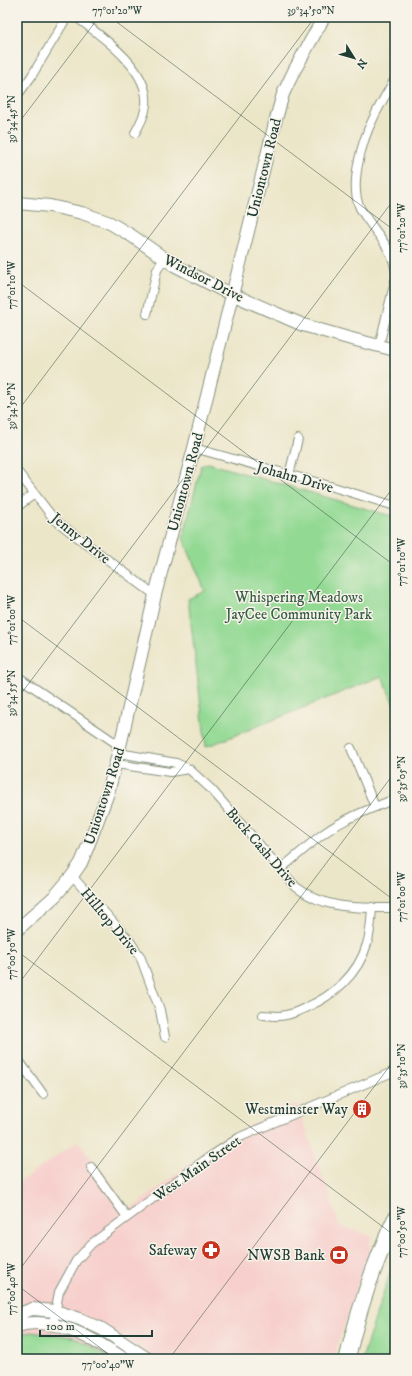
<svg xmlns="http://www.w3.org/2000/svg" width="412" height="1376" font-family="'IM FELL DW Pica',serif">
<style>
.built{fill:#f7d0cd}
.green{fill:#92d993;stroke:#588b64}
.lines{fill:none;stroke-linecap:round;stroke-linejoin:round}
.street-casing{stroke:#86927e;stroke-width:10}
.secondary-casing{stroke:#86927e;stroke-width:14}
.highway-casing{stroke:#86927e;stroke-width:17}
.street{stroke:#fff;stroke-width:8}
.secondary{stroke:#fff;stroke-width:12}
.highway{stroke:#fff;stroke-width:15}
.ticks{fill:none;stroke:#1f3d34;stroke-width:1;stroke-opacity:0.45}
.labels{text-anchor:middle;stroke-width:3;stroke-linejoin:round;paint-order:stroke}
.street-label{font-size:15px;fill:#1f3d34;stroke:#f7f3e8}
.park-label{font-size:15px;fill:#365c47;stroke:#f7f3e8}
.poi-label{font-size:15px;fill:#1f3d34;stroke:#f7f3e8;text-anchor:end}
.neatline{fill:none;stroke:#1f3d34;stroke-width:1.5}
.ticks-label{font-size:10px;text-anchor:middle;fill:#1f3d34}
</style>
<rect width="100%" height="100%" fill="#f7f3e8"/>
<filter id="ink" filterUnits="userSpaceOnUse"><feTurbulence type="fractalNoise" baseFrequency=".025" numOctaves="2"/><feDisplacementMap in="SourceGraphic" scale="8" xChannelSelector="R" yChannelSelector="G"/><feConvolveMatrix kernelMatrix="1 2 1 2 8 2 1 2 1" color-interpolation-filters="sRGB"/></filter>
<filter id="wash" filterUnits="userSpaceOnUse"><feTurbulence type="fractalNoise" baseFrequency=".012" numOctaves="4" result="noise"/><feDisplacementMap in="SourceGraphic" scale="16" xChannelSelector="R" yChannelSelector="G"/><feGaussianBlur stdDeviation="0.9" result="paint"/><feColorMatrix in="noise" values="0 0 0 0 0 0 0 0 0 0 0 0 0 0 0 0 0 1.4 0 .05"/><feComposite in="paint" operator="in"/></filter>
<g filter="url(#wash)">
<rect width="100%" height="100%" fill="#ece6c9"/>
<polygon class="built" points="297,1104 340,1226 372,1236 369,1243 371,1245 333,1359 113,1359 30,1332 17,1335 17,1184 78,1141 130,1210 223,1138"/>
<g class="green">
<polygon points="208,463 395,517 395,707 382,676 206,747 188,599 205,591 183,538 201,466"/>
<polygon points="395,1257 395,1359 362,1359"/>
<polygon points="30,1332 74,1337 113,1359 17,1359 17,1335"/>
</g>
</g>
<g filter="url(#ink)">
<g class="lines">
<defs>
<g id="street">
<path d="M 76,17 C 101,36 150,69 146,105 C 145,115 140,124 135,133"/>
<path d="M 395,79 C 387,93 379,106 373,119 C 362,141 349,185 360,208 C 371,228 391,245 395,268"/>
<polyline points="17,96 31,77 67,17"/>
<polyline points="147,314 157,270 164,258"/>
<polyline points="379,346 395,281"/>
<polyline points="194,448 330,486 395,506"/>
<polyline points="17,471 54,519 72,533 155,595"/>
<polyline points="289,475 298,439"/>
<polyline points="17,507 34,494"/>
<polyline points="17,676 120,746"/>
<polyline points="351,748 375,807"/>
<path d="M 119,753 L 176,763 L 189,769 L 212,790 L 296,887 C 326,910 358,908 395,908"/>
<polyline points="116,764 170,772 189,769"/>
<path d="M 280,869 C 295,858 308,845 323,834 C 345,818 370,809 395,799"/>
<polyline points="72,876 129,940 140,956 160,1010 165,1037"/>
<path d="M 263,1015 C 268,1015 273,1016 278,1016 C 287,1016 297,1012 305,1008 C 333,996 358,975 367,944 C 371,932 371,920 372,907"/>
<polyline points="17,1058 43,1094"/>
<polyline points="91,1167 127,1217"/>
<polyline points="53,1324 59,1292 76,1261 91,1244 205,1160 240,1137 395,1071"/>
</g>
<g id="secondary">
<polyline points="17,203 50,206 82,213 99,219 110,223 132,236 174,265 220,289 303,325 348,338 395,350"/>
<polyline points="17,930 55,896 72,876 81,863 88,846 108,793 120,746 155,595 194,448 276,119 283,94 294,71 324,17"/>
<polyline points="17,1315 32,1309 55,1311 80,1319 102,1329 148,1359"/>
<path d="M 17,1326 C 53,1314 95,1340 124,1359"/>
</g>
<path id="highway" d="M 347,1359 C 358,1312 374,1263 395,1219"/>
</defs>
<use href="#street" class="street-casing"/>
<use href="#secondary" class="secondary-casing"/>
<use href="#highway" class="highway-casing"/>
<use href="#street" class="street"/>
<use href="#secondary" class="secondary"/>
<use href="#highway" class="highway"/>
</g>
</g>
<path class="ticks" d="M 110,17 L 395,231M 17,125 L 99,17M 17,281 L 395,566M 17,412 L 315,17M 17,616 L 395,901M 17,699 L 395,198M 17,951 L 395,1236M 17,986 L 395,485M 17,1273 L 395,772M 17,1285 L 115,1359M 169,1359 L 395,1059M 385,1359 L 395,1346"/>
<defs>
<symbol id="building-disc" viewBox="-11 -11 22 22"><circle r="9.5" fill="#c8321e" stroke="#f7f3e8"/><path d="M-4-6H4V6H1V3H-1V6H-4ZM-2.5-4.3h1.7v1.8h-1.7ZM.8-4.3h1.7v1.8H.8ZM-2.5-1h1.7V.8h-1.7ZM.8-1h1.7V.8H.8Z" fill="#fff"/></symbol>
<symbol id="pharmacy-disc" viewBox="-11 -11 22 22"><circle r="9.5" fill="#c8321e" stroke="#f7f3e8"/><path d="M-2-6h4v4h4v4h-4v4h-4v-4h-4v-4h4Z" fill="#fff"/></symbol>
<symbol id="bank-disc" viewBox="-11 -11 22 22"><circle r="9.5" fill="#c8321e" stroke="#f7f3e8"/><path d="M-6-4H6V4H-6ZM0-2.3a2.3 2.3 0 1 0 0 4.6a2.3 2.3 0 1 0 0-4.6Z" fill="#fff"/></symbol>
</defs>
<g fill-rule="evenodd">
<use href="#building-disc" x="351" y="1098" width="22" height="22"/>
<use href="#pharmacy-disc" x="200" y="1239" width="22" height="22"/>
<use href="#bank-disc" x="328" y="1244" width="22" height="22"/>
</g>
<g class="labels">
<g class="street-label">
<text transform="translate(264 168) rotate(-76)" y="5">Uniontown Road</text>
<text transform="translate(204 278) rotate(27)" y="5">Windsor Drive</text>
<text transform="translate(295 477) rotate(16)" y="5">Johahn Drive</text>
<text transform="translate(185 482) rotate(-75)" y="5">Uniontown Road</text>
<text transform="translate(81 538) rotate(39)" y="5">Jenny Drive</text>
<text transform="translate(104 796) rotate(-72)" y="5">Uniontown Road</text>
<text transform="translate(262 847) rotate(49)" y="5">Buck Cash Drive</text>
<text transform="translate(110 921) rotate(50)" y="5">Hilltop Drive</text>
<text transform="translate(197 1168) rotate(-35)" y="5">West Main Street</text>
</g>
<g class="park-label">
<text x="299" y="602">Whispering Meadows<tspan x="299" dy="17">JayCee Community Park</tspan></text>
</g>
<g class="poi-label">
<text x="348" y="1114">Westminster Way</text>
<text x="197" y="1255">Safeway</text>
<text x="325" y="1260">NWSB Bank</text>
</g>
</g>
<rect width="412" height="1376" fill="none" stroke="#f7f3e8" stroke-width="44"/>
<g transform="translate(354 58) rotate(127)" stroke="#f7f3e8" stroke-width="3" paint-order="stroke">
<path d="M0-3L7 15L0 10L-7 15Z" fill="#1f3d34"/>
<text y="-6" font-size="11" font-weight="bold" text-anchor="middle" fill="#1f3d34">N</text>
</g>
<path d="M40 1330v6h112v-6" fill="none" stroke="#1f3d34" stroke-width="2"/>
<text x="46" y="1330" font-size="12" fill="#1f3d34" stroke="#f7f3e8" stroke-width="3" paint-order="stroke">100 m</text>
<rect x="22" y="22" width="368" height="1332" class="neatline"/>
<g class="ticks-label">
<text x="117" y="14">77°01'20"W</text>
<text x="311" y="14">39°34'50"N</text>
<text transform="translate(11 119) rotate(-90)" y="4">39°34'45"N</text>
<text transform="translate(401 228) rotate(-90)" y="4">77°01'20"W</text>
<text transform="translate(11 285) rotate(-90)" y="4">77°01'10"W</text>
<text transform="translate(11 406) rotate(-90)" y="4">39°34'50"N</text>
<text transform="translate(401 562) rotate(-90)" y="4">77°01'10"W</text>
<text transform="translate(11 620) rotate(-90)" y="4">77°01'00"W</text>
<text transform="translate(11 693) rotate(-90)" y="4">39°34'55"N</text>
<text transform="translate(401 779) rotate(-90)" y="4">39°35'05"N</text>
<text transform="translate(401 897) rotate(-90)" y="4">77°01'00"W</text>
<text transform="translate(11 954) rotate(-90)" y="4">77°00'50"W</text>
<text transform="translate(401 1066) rotate(-90)" y="4">39°35'10"N</text>
<text transform="translate(401 1232) rotate(-90)" y="4">77°00'50"W</text>
<text transform="translate(11 1289) rotate(-90)" y="4">77°00'40"W</text>
<text x="108" y="1368">77°00'40"W</text>
</g>
</svg>
